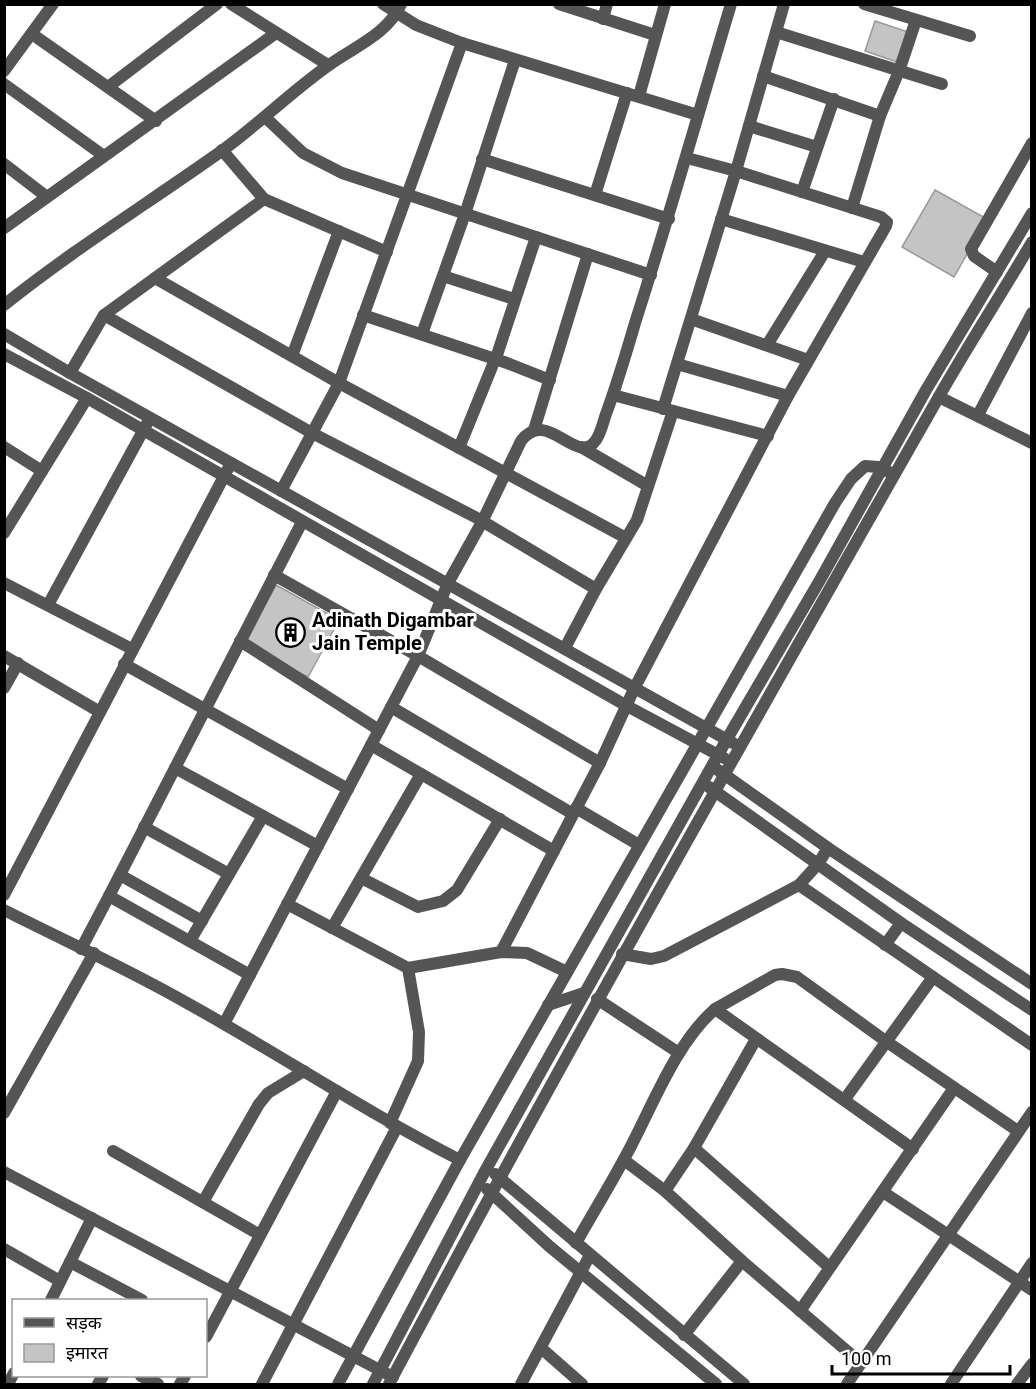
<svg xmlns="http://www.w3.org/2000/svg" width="1036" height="1389" font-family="Roboto,'Noto Sans Devanagari',sans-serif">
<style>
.building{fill:#c4c4c4;stroke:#999;stroke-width:1.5}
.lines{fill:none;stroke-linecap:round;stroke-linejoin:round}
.minor{stroke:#555;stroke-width:12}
.tertiary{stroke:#555;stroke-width:12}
.labels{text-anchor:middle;stroke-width:6;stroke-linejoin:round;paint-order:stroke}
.poi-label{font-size:20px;font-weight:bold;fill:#000;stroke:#fff;text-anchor:start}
</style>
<rect width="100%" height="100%" fill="#fff"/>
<g class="building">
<polygon points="875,21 908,32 897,62 865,51"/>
<polygon points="935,190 987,219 954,277 902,247"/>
<polygon points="276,585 339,620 308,677 244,644"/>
</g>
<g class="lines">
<g class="minor">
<polyline points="231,4 328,65"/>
<polyline points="383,4 416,25 462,43 698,115"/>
<polyline points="559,4 655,35"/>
<polyline points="864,4 970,36"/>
<polyline points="603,19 607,4"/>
<polyline points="776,32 942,84"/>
<polyline points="32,34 156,121"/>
<polyline points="4,71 53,4"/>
<polyline points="763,76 880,116"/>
<polyline points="4,84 104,156"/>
<polyline points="108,87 217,4"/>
<polyline points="639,96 665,4"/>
<polyline points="266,118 303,153 342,173 651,275"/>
<polyline points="749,126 817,147"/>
<polyline points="222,150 264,199 104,315 312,433 477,518 596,589"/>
<polyline points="482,159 669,219"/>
<polyline points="4,164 47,197"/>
<polyline points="802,192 834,99"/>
<polyline points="595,195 627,93"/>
<polyline points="264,199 387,252"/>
<polyline points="852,208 880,116 899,71 916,20"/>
<polyline points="721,219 864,262"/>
<polyline points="4,228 276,33"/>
<polyline points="997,272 974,256 971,249 1032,143"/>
<polyline points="443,276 514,299"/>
<polyline points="155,278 339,383 626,538"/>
<polyline points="363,315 507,363 550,380"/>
<polyline points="691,319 808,360"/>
<polyline points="422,334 465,214 515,60"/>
<polyline points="767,345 825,251"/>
<polyline points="292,356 339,231"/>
<polyline points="677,364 788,396"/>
<polyline points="70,373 104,315"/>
<polyline points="613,395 768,436"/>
<polyline points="939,397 1032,443"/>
<polyline points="663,409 736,171 784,4"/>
<polyline points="978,415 1032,313"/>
<polyline points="534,430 588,254"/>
<polyline points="4,447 42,471"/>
<polyline points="581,447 648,486"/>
<polyline points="459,448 498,352 536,237"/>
<polyline points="281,491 339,383 462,43"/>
<polyline points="4,533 87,398"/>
<polyline points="274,575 418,656 600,763"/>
<polyline points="4,583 132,649"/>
<polyline points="48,605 150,418"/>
<polyline points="240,641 379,730"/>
<polyline points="565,648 596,589 637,520 673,411"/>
<polyline points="4,656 100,712"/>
<polyline points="124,664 348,789"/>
<polyline points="4,688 18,663"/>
<polyline points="391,707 573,814"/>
<polyline points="371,745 554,851"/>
<polyline points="175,768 302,522"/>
<polyline points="576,808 639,845"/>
<polyline points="144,827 229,874"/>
<polyline points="120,875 202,921"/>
<polyline points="361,878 418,907 443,901 457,890 500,819"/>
<polyline points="799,885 1032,1045"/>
<polyline points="4,895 231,463"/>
<polyline points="109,896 175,768 318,846"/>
<polyline points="287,904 408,968 419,1032 418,1061 390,1123"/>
<path d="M 4,910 C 65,941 128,969 187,1003 C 279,1054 366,1112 460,1160"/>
<polyline points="332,928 421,774"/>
<polyline points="190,941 263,816"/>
<polyline points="885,945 901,923"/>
<polyline points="81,949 109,896 250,975"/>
<polyline points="501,952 600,763 634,689 788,396 886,226 887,222 881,217 736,171 687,158"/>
<polyline points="622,954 651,959 664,956 799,885 818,864 828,848"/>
<polyline points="408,968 501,952 527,953 567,972"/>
<polyline points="597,999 679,1053"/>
<polyline points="548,1005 584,993"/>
<polyline points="715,1009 913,1149"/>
<path d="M 224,1024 L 418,656 L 448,583 L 482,522 L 521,441 C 547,406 577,468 596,440 C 601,433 603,422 606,414 C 617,384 626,354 635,323 C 669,217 699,111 731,4"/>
<polyline points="845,1099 933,977"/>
<polyline points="4,1113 94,953"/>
<polyline points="694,1148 829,1267"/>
<polyline points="113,1151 260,1235"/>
<polyline points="624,1160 665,1191 742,1261 861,1363"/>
<polyline points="4,1172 393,1377"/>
<polyline points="665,1191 694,1148 756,1039"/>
<polyline points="883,1192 1032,1290"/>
<polyline points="203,1202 259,1104 268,1093 304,1071"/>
<path d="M 576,1243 C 594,1211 614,1179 631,1146 C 654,1102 677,1042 715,1009 L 775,975 L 782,974 L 797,977 L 887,1042 L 1018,1131"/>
<polyline points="4,1249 60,1281"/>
<polyline points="70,1262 142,1300"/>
<polyline points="51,1300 92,1218"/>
<polyline points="800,1311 954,1088"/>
<polyline points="684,1335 742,1261"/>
<polyline points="206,1337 337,1091"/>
<polyline points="541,1348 582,1384"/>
<polyline points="141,1376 158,1384"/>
<polyline points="8,1384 14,1373"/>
<polyline points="98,1384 103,1376"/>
<polyline points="180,1384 185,1376"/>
<polyline points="262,1384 397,1127"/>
<polyline points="338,1384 460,1160 835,503 851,479 865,466 878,467 891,473"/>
<polyline points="521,1384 590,1255"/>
<polyline points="847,1384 1032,1112"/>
<polyline points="951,1384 1032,1263"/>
<polyline points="1017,1384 1032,1364"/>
</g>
<g class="tertiary">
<path d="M 4,305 C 74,249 150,202 223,150 C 260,123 292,91 329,65 C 354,47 388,34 401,4"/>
<polyline points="4,334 70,373 733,743"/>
<polyline points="4,354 87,398 627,706 724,758"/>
<polyline points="718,770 828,848 1032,984"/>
<polyline points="709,787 901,923 1032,1010"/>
<polyline points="495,1174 744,1384"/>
<polyline points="487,1189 549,1246 716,1384"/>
<polyline points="373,1384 484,1173 727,739 820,580 926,390 1032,213"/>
<path d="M 389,1384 C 565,1053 751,727 937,400 C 967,347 1001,295 1032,242"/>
</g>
</g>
<defs>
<symbol id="building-ring" viewBox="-11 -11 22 22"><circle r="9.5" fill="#fff" stroke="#000" stroke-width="1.5"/><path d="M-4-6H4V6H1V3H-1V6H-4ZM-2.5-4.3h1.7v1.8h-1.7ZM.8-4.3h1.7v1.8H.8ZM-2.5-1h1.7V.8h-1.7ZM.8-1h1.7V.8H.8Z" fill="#000"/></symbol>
</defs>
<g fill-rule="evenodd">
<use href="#building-ring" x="274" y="616" width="33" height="33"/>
</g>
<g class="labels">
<g class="poi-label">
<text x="312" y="627">Adinath Digambar<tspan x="312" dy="23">Jain Temple</tspan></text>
</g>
</g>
<rect width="1036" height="1389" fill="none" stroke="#000000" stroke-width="12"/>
<rect x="12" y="1299" width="195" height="78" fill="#ffffff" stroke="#999999" stroke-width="1.5"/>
<rect x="24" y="1318" width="30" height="9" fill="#555555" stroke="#999999" stroke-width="1.5"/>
<text x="66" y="1329" font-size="18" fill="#000000">सड़क</text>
<rect x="24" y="1344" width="30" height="18" fill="#c4c4c4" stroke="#999999" stroke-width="1.5"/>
<text x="66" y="1359" font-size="18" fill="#000000">इमारत</text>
<path d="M832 1365v9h178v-9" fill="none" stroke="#000000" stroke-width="3"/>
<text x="841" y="1365" font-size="18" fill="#000000" stroke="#ffffff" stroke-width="4.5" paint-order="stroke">100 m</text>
</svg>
